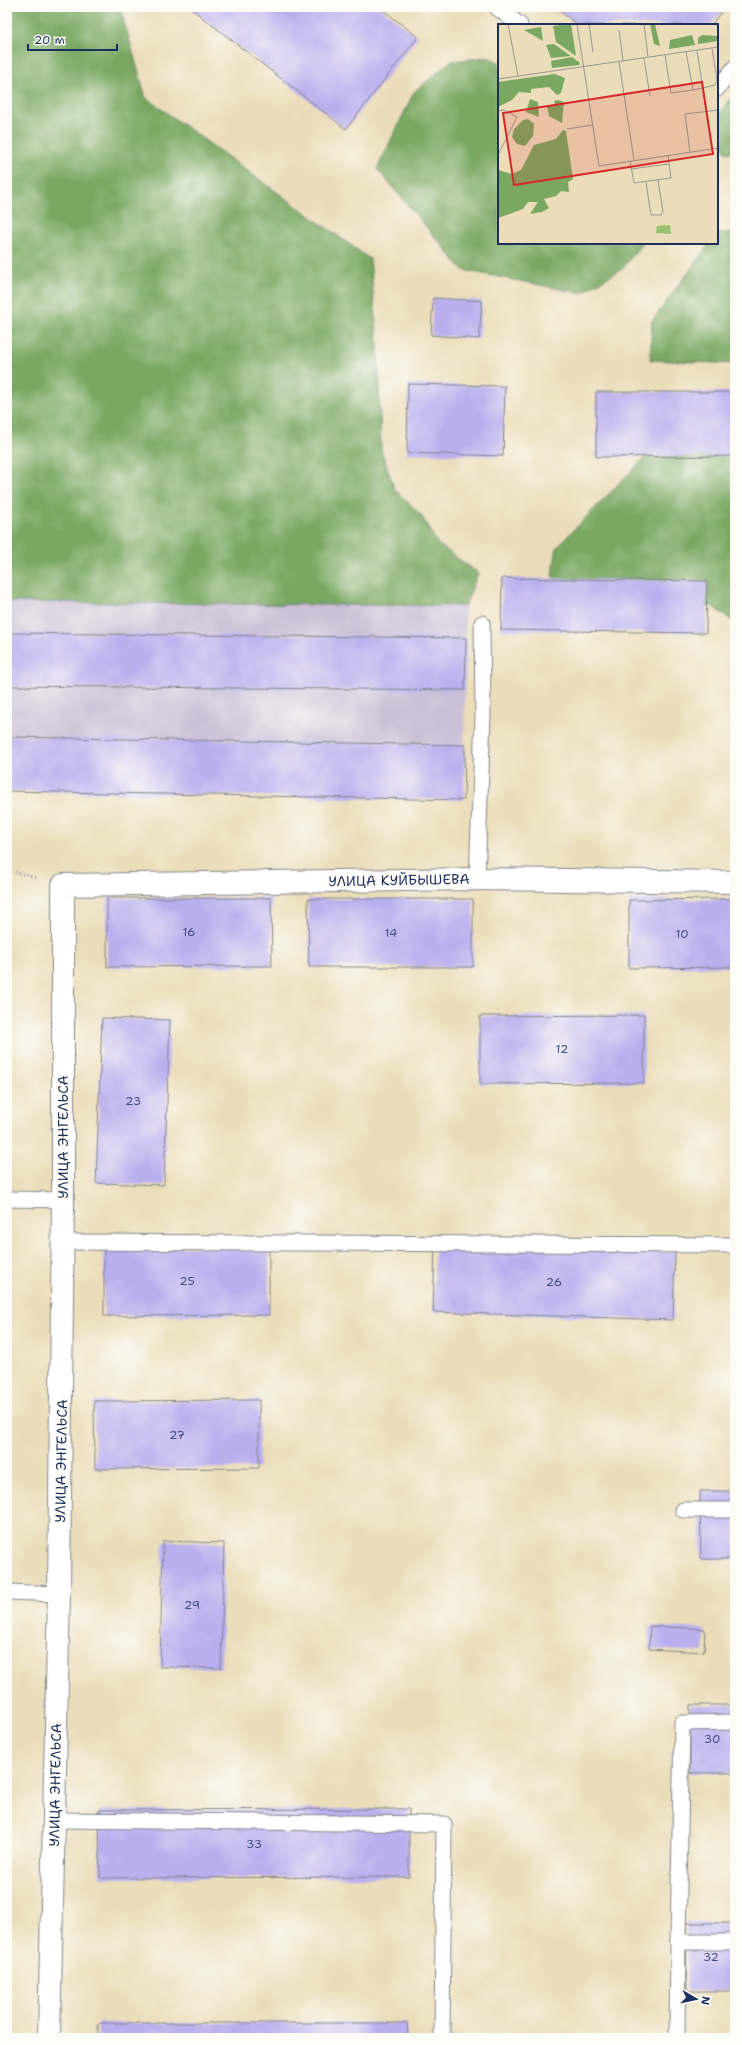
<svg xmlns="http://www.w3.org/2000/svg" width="742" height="2045" font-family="'Shantell Sans',sans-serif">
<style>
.industrial{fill:#cabfd7}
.forest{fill:#7aa862;stroke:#4a6c60}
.building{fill:#b9aeee}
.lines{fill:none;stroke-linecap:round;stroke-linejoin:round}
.lane-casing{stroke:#83868c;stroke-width:17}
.street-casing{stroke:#83868c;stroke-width:24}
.path{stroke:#83868c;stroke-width:2.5;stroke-dasharray:1 3;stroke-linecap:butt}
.lane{stroke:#fff;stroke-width:15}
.street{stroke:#fff;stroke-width:22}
.labels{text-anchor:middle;stroke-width:4;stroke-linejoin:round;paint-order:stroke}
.number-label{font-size:12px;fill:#424f82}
.street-label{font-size:14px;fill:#1b2f5e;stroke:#fdfcf7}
.inset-road{fill:none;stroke:#989795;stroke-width:1}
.view{fill:#d62828;fill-opacity:0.15;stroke:#d62828;stroke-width:2}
.inset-edge{fill:none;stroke:#1b2f5e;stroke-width:2}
</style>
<rect width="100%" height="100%" fill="#fdfcf7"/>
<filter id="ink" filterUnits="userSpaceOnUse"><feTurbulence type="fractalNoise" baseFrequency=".025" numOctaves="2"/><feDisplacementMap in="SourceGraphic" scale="8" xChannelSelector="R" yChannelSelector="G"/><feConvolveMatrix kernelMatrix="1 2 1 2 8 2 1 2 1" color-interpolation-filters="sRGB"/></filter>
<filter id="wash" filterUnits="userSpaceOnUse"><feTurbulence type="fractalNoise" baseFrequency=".012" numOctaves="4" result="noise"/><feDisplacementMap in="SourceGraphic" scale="16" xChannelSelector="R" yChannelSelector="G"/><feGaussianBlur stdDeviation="0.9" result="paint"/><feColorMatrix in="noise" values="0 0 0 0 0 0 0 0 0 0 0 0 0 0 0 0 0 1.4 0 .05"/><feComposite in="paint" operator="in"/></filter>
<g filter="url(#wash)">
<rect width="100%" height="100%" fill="#ebddb9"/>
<polygon class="industrial" points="7,602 465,606 464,800 7,791"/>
<g class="forest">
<polygon points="7,7 120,7 146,98 370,259 378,344 381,449 395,490 421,515 438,544 478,573 465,606 7,602"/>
<polygon points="488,57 499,62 499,243 643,243 622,269 581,293 463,270 377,169 414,92 451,61"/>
<path d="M 735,94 L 735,150 L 727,153 C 710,126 714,116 735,94 Z"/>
<polygon points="735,232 735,364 650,360 652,321 710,243 717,243 717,234"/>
<polygon points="735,456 735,623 712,606 585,604 552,576 557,547 645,457"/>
</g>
<g id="blocks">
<g class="building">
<polygon points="189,7 379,7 418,37 346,129"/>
<polygon points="554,7 725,7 711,25 578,25"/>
<polygon points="433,298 482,301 479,339 431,335"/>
<polygon points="408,384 505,386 503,456 407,453"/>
<polygon points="596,392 735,392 735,456 596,457"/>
<polygon points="502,578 707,581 706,633 501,630"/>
<polygon points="7,633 466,638 465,690 7,686"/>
<polygon points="7,737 465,745 464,800 7,791"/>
<polygon points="107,898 271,898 272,966 107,967"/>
<polygon points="308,899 473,899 473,967 309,967"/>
<polygon points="735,899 735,967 629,968 629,900"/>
<polygon points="644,1015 644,1083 480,1084 480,1016"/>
<polygon points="102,1018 170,1020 164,1185 96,1183"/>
<polygon points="435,1244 675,1252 673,1320 433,1312"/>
<polygon points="104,1247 269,1247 269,1315 104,1316"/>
<polygon points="259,1400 259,1468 95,1469 94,1401"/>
<polygon points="700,1491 735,1491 735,1559 701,1559"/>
<polygon points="163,1541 224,1543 221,1668 160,1667"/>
<polygon points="650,1626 705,1629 704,1652 649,1649"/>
<rect x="690" y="1705" width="45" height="68"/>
<polygon points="409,1809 409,1877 100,1878 99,1810"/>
<polygon points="686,1923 735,1923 735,1991 687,1991"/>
<polygon points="98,2023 407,2023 408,2038 98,2038"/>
</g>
</g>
</g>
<g filter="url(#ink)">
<use href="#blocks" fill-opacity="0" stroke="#83868c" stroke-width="1"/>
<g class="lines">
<defs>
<g id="lane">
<polyline points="496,7 520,25"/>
<polyline points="717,89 735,67"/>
<polyline points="477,879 483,716 482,623"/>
<polyline points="7,1199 63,1200"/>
<polyline points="63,1242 735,1245"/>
<polyline points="683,1510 735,1510"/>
<polyline points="7,1592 59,1594"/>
<polyline points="54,1820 444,1824 442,2038"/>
<polyline points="678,1942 682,1723 735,1722"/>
<polyline points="677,2038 678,1942 735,1942"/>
</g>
<polyline id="street" points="49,2038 59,1594 63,1200 63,885 477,879 735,882"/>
</defs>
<use href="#lane" class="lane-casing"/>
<use href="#street" class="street-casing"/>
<polyline class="path" points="7,870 38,878"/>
<use href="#lane" class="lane"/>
<use href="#street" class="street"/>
</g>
</g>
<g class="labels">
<g class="number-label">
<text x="189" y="936">16</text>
<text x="391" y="937">14</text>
<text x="682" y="938">10</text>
<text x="562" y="1053">12</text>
<text x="133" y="1105">23</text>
<text x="187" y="1285">25</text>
<text x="554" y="1286">26</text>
<text x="177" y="1439">27</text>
<text x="192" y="1609">29</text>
<text x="712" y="1743">30</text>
<text x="254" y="1848">33</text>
<text x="711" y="1961">32</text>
</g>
<g class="street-label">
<text transform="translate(399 880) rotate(-1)" y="5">УЛИЦА КУЙБЫШЕВА</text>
<text transform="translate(63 1137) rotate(-90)" y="5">УЛИЦА ЭНГЕЛЬСА</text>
<text transform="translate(61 1461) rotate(-89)" y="5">УЛИЦА ЭНГЕЛЬСА</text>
<text transform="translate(55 1785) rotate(-89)" y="5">УЛИЦА ЭНГЕЛЬСА</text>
</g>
</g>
<g transform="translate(498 24)">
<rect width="220" height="220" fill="#ebddb9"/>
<path d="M 172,201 L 173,210 L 158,209 L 159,202 Z" fill="#98c26f"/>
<path d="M 73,0 L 78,32 L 58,18 L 55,2 ZM 152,0 L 157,0 L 162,22 L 156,20 ZM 43,3 L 45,17 L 26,6 ZM 194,11 L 197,21 L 171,25 L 172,16 ZM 204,11 L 220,12 L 220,17 L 200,20 L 200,14 ZM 56,20 L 63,25 L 73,32 L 53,34 L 48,21 ZM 74,33 L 82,39 L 81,41 L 54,44 L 53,37 ZM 57,50 L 67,54 L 63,69 L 59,71 L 51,63 L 33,65 L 33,69 L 21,68 L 14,76 L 0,83 L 0,58 ZM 32,75 L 40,78 L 41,93 L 28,88 ZM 60,76 L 66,78 L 64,99 L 51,92 L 49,82 L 57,81 L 56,77 ZM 30,95 L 36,100 L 35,112 L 27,122 L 19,120 L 14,113 L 16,105 L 25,96 ZM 65,106 L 68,107 L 75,155 L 70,158 L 71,168 L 63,167 L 58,172 L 46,175 L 51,184 L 44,188 L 32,190 L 40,178 L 30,178 L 25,185 L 0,194 L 0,146 L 14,150 L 23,146 L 36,121 L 58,115 Z" fill="#7aa862"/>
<path class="inset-road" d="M 10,0 L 20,52M 79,0 L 101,142 L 220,124M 91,0 L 95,28M 146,0 L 150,33M 121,6 L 125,37M 199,26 L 214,125M 188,28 L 195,66 L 205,64 L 217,61 L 219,57 L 214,24M 167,31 L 173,69 L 195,66M 146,34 L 152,72M 121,38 L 136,136M 0,55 L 220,23M 0,87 L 6,86 L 19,93 L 0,131M 69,105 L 94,101M 192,128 L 187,90 L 220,86M 132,137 L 136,159 L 173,154 L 170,131M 133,145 L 171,140M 148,158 L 153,191 L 163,191 L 165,188 L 160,156"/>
<path class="view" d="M 204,58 L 215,130 L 16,161 L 5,89 Z"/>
<rect width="220" height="220" class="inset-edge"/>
</g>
<rect width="742" height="2045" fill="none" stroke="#fdfcf7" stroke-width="24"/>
<g transform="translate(696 1999) rotate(99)" stroke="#fdfcf7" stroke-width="3" paint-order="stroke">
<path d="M0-3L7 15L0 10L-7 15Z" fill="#1b2f5e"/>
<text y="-6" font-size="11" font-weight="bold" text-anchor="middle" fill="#1b2f5e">N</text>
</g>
<path d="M28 44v6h89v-6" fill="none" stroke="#1b2f5e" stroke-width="2"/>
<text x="34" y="44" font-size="12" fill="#1b2f5e" stroke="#fdfcf7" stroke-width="3" paint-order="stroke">20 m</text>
</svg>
